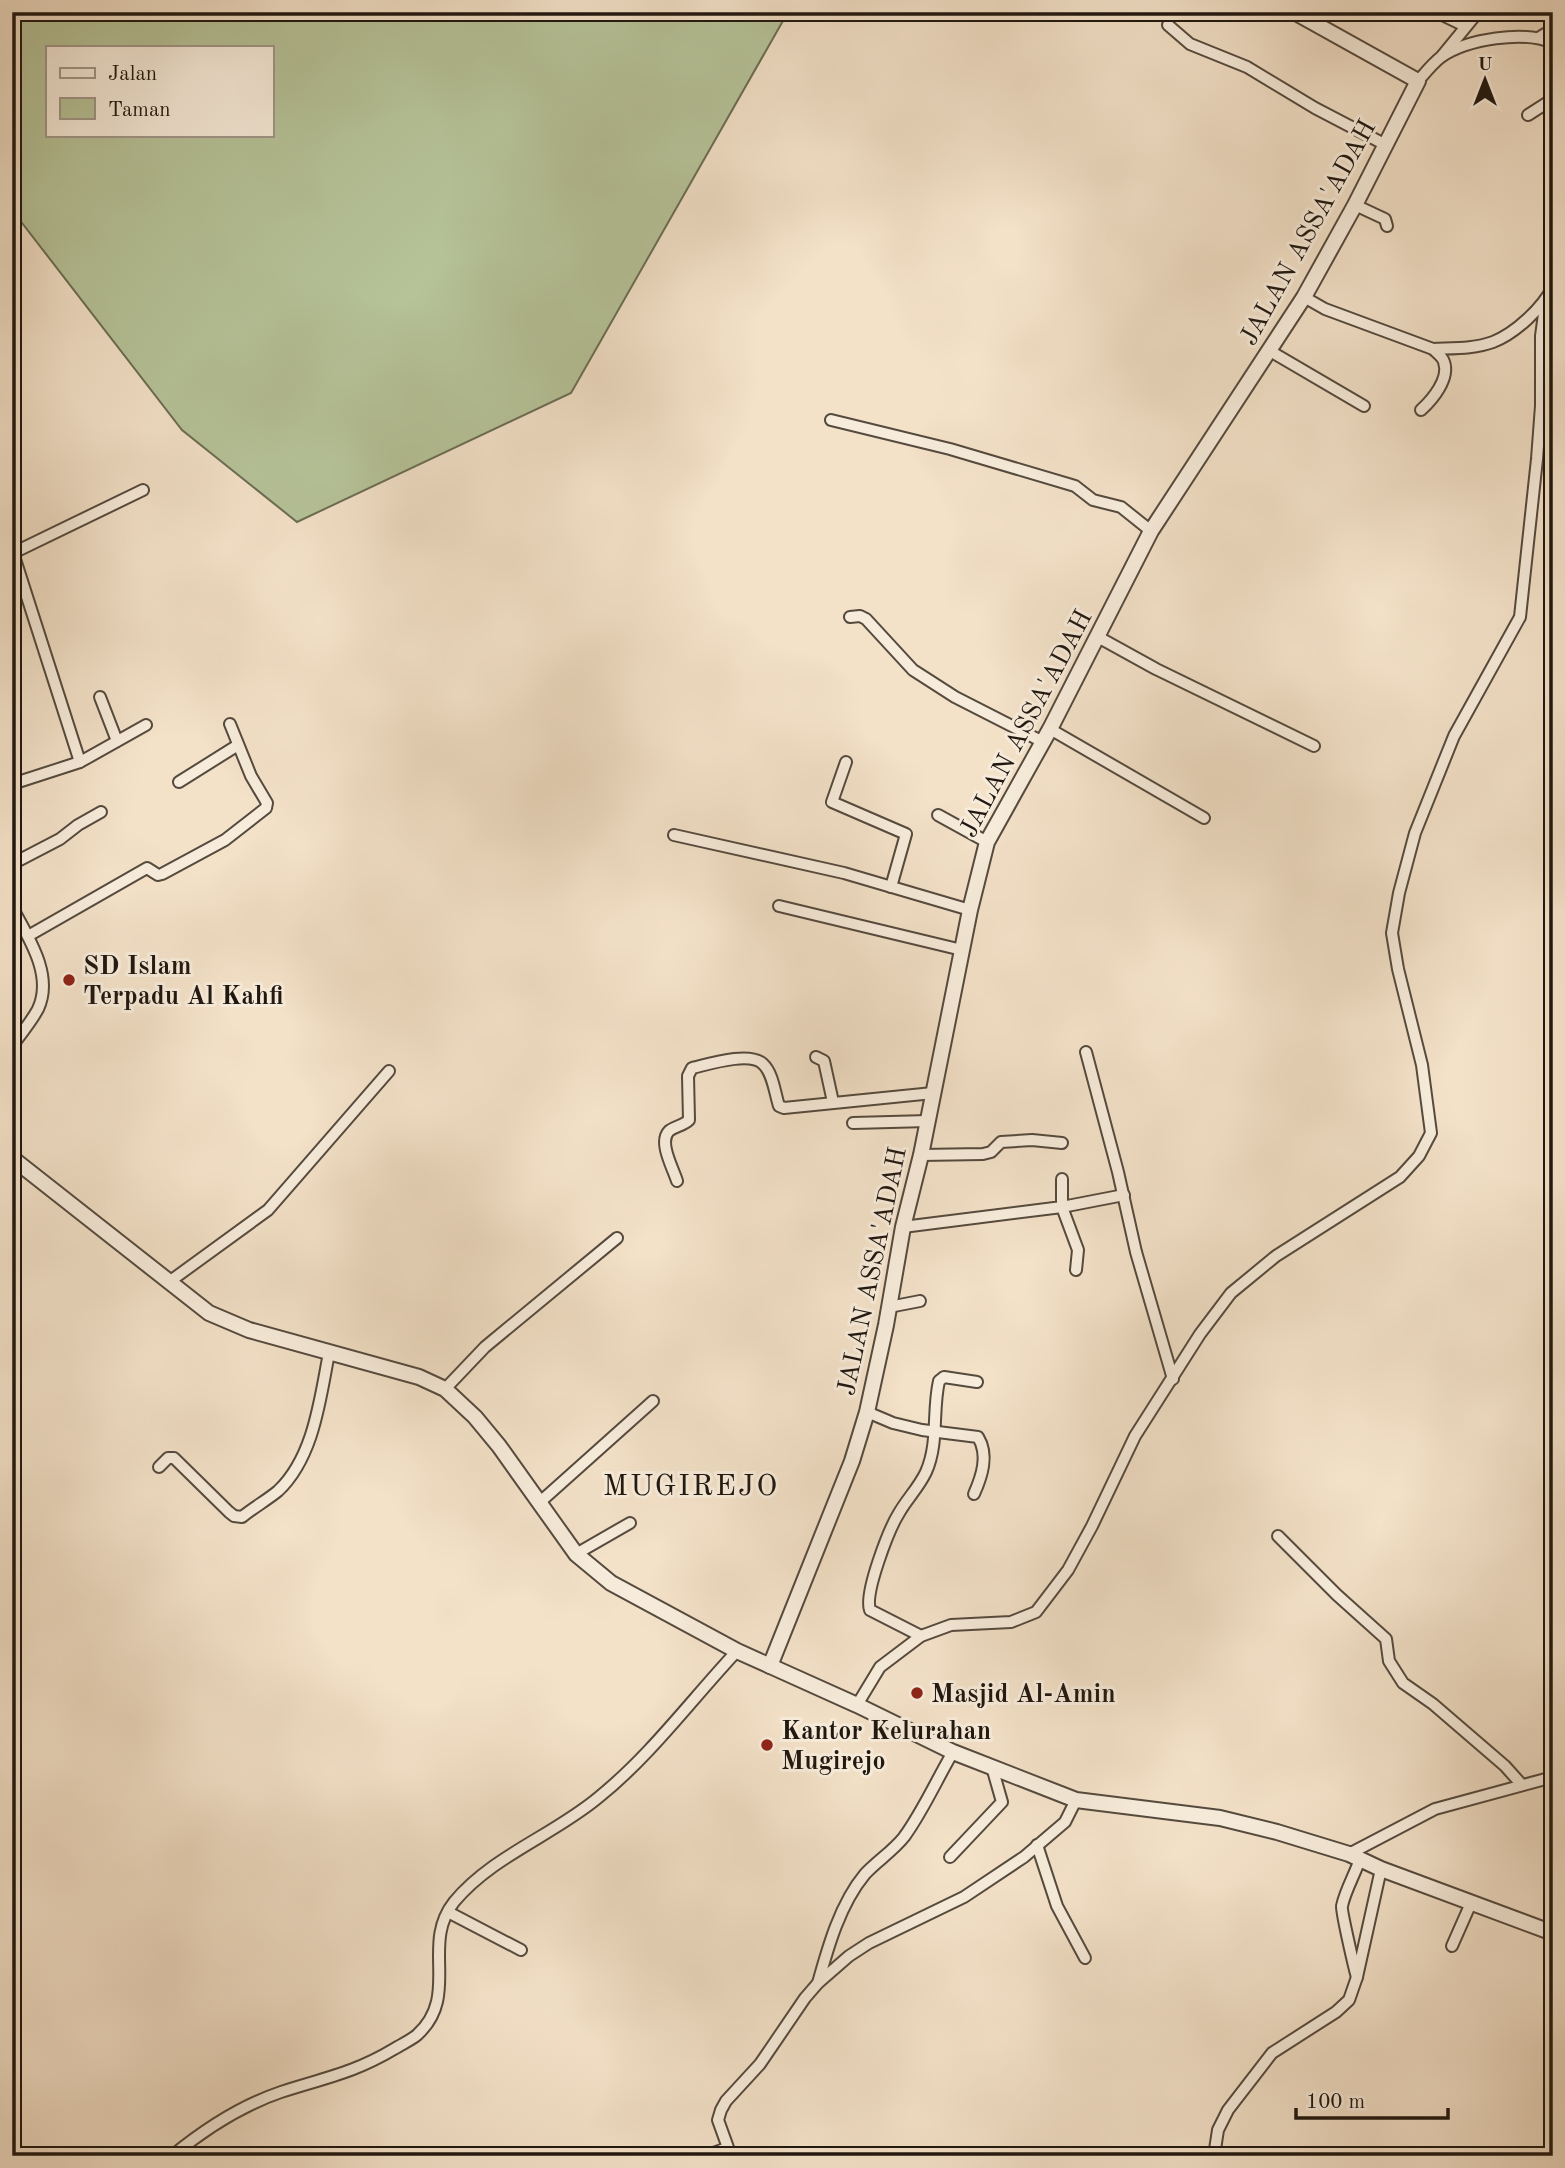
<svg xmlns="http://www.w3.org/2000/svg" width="1565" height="2168" font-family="'Old Standard TT',serif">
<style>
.green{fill:#b6c399;stroke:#6b6d54;stroke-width:2;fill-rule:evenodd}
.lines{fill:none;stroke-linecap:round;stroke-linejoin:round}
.minor-casing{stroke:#554a3e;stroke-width:14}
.tertiary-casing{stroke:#554a3e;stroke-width:18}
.minor{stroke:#f7ecdb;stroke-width:10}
.tertiary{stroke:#f7ecdb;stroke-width:14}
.poi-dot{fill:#8f2418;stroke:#f7ecdb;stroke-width:2.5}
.labels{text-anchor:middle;stroke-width:6;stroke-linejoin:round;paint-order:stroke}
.street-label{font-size:26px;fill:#201710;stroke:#f7ecdb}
.poi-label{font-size:26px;font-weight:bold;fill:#201710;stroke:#f7ecdb;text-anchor:start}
.quarter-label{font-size:30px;letter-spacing:2px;fill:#201710;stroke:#f7ecdb}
</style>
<rect width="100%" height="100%" fill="#f3e1c8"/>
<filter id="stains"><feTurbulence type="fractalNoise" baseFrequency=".00286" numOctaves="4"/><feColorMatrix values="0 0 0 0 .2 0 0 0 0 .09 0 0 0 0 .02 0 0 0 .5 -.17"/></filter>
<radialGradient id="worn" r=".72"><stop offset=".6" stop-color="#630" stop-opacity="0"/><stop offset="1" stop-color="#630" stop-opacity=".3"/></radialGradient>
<path class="green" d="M 12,12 L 788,12 L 571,393 L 297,522 L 182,430 L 12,210 ZM 47,47 L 271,47 L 271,135 L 47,135 Z"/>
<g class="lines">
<defs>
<g id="minor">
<polyline points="1436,12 1465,26"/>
<polyline points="1168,25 1190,44 1247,67 1315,108 1384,144"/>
<polyline points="1540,37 1553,29"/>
<polyline points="1442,56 1478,12"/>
<path d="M 1418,81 C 1425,73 1433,63 1441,57 C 1467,39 1524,30 1553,43"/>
<polyline points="1528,115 1553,99"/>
<polyline points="1355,205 1385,219 1387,226"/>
<path d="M 1304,297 L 1325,309 L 1433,349 C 1437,353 1443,357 1444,362 C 1450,379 1432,400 1421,410"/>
<path d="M 1433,349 C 1452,348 1474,349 1493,342 C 1516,333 1542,308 1553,287"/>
<polyline points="1270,351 1364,406"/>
<polyline points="831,420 950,449 1075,486 1093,500 1121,507 1151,531"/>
<polyline points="12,551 13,553 143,490"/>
<polyline points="13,553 80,762"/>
<polyline points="850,617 860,616 866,619 913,670 955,697 1043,742"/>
<polyline points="1098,637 1156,669 1314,746"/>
<polyline points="100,697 117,741"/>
<polyline points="1050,729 1204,818"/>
<polyline points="846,762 832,802 906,834 891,887"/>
<polyline points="179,782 238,745"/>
<polyline points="12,784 80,762 146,725"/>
<polyline points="938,815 987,842"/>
<polyline points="674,835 844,873 970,910"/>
<polyline points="12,864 60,839 78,825 101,812"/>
<polyline points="779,906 962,950"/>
<path d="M 12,907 C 28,937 54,975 38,1009 C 31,1022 21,1034 12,1046"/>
<polyline points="28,936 147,868 158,875 162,874 225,840 266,808 267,803 251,776 230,724"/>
<polyline points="1086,1052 1118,1172 1136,1252 1173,1379"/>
<polyline points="816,1057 824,1061 833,1102"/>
<polyline points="853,1123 928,1121"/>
<polyline points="921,1155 983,1154 991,1152 1001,1142 1032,1140 1062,1143"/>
<path d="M 677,1181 C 673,1168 658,1142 669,1131 C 675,1126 683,1126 689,1120 L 688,1076 L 692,1068 C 709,1064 750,1051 763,1064 C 773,1073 775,1094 779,1106 L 784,1108 L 933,1093"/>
<polyline points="903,1227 1062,1207 1062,1179"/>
<polyline points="1076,1270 1078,1250 1062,1207 1124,1195"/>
<polyline points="169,1282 268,1210 389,1071"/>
<polyline points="889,1307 920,1301"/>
<polyline points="445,1389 485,1347 617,1238"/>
<path d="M 867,1412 L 893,1423 L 922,1430 L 978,1437 C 989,1455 982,1476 974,1494"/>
<path d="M 159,1467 L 168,1458 L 174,1458 L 229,1512 L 234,1516 L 242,1517 C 253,1508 267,1500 278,1491 C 314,1457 320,1399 329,1353"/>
<polyline points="539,1503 653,1401"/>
<polyline points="1278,1536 1337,1595 1386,1639 1389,1661 1403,1683 1433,1704 1505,1766 1522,1785"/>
<polyline points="576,1554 630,1523"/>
<path d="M 921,1636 L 870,1610 C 864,1593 889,1529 899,1513 C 907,1499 919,1487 926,1472 C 939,1443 932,1411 939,1381 L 944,1377 L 977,1382"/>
<polyline points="857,1705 880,1667 921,1636 951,1625 1011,1622 1036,1612 1068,1570 1092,1526 1135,1436 1200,1334 1231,1293 1276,1256 1400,1177 1419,1156 1431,1133 1422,1065 1398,969 1392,933 1399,893 1415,833 1454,736 1520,617 1537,459 1541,406 1541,336 1546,299"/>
<polyline points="1037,1845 1057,1906 1085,1958"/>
<polyline points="1349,1854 1435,1809 1553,1777"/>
<polyline points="950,1857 1002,1802 992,1767"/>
<polyline points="448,1912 521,1950"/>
<polyline points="1452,1946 1471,1903"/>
<path d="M 1357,1977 C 1355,1971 1341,1911 1342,1906 C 1345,1891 1355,1874 1360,1859"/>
<path d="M 818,1983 C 828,1947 840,1904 865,1874 C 877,1861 893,1851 904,1837 C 923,1811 937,1779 953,1752"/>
<path d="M 172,2156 C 206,2128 240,2106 281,2092 C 324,2078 354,2073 394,2049 C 402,2044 411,2040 417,2035 C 461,1995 420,1945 454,1902 C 492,1856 554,1835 599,1797 C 651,1755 692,1699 737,1651"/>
<polyline points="705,2156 727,2148"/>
<polyline points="731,2156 718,2120 721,2110 726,2101 760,2064 805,1998 818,1983 849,1956 869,1943 964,1897 1024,1857 1065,1822 1076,1800"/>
<polyline points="1214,2156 1218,2130 1228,2110 1272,2053 1336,2012 1349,2000 1357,1977 1381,1869"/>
</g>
<g id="tertiary">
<polyline points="12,1158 209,1313 249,1330 419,1377 445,1389 475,1417 499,1446 576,1554 611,1583 737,1651 857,1705 953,1752 1076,1800 1220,1818 1277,1832 1349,1854 1381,1869 1553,1933"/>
<polyline points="770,1666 852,1461 867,1412 886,1325 903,1227 921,1155 970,910 987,842 1050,729 1151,531 1304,297 1355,205 1418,81 1294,12"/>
</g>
</defs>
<use href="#minor" class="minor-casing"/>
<use href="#tertiary" class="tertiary-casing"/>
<use href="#minor" class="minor"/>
<use href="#tertiary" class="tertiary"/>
</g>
<g class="poi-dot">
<circle cx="69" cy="980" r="7"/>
<circle cx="917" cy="1693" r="7"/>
<circle cx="767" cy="1745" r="7"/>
</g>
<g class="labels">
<g class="street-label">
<text transform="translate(1307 232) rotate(-61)" y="9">JALAN ASSA'ADAH</text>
<text transform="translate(1025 723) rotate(-62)" y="9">JALAN ASSA'ADAH</text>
<text transform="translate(871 1271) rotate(-78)" y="9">JALAN ASSA'ADAH</text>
</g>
<g class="poi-label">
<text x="83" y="974">SD Islam<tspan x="83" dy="30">Terpadu Al Kahfi</tspan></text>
<text x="931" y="1702">Masjid Al-Amin</text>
<text x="781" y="1739">Kantor Kelurahan<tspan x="781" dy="30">Mugirejo</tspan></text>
</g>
<g class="quarter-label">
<text x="691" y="1495">MUGIREJO</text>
</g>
</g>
<rect width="1565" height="2168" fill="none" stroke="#f3e1c8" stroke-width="42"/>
<rect x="14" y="14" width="1537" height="2140" fill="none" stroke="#201710" stroke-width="3.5"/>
<rect x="21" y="21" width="1523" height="2126" fill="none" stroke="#201710" stroke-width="2"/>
<rect x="46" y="46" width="228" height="91" fill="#f7ecdb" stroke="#a1978a" stroke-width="2"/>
<rect x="60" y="68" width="35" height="10" fill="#f7ecdb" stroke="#a1978a" stroke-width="2"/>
<text x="108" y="80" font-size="21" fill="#201710">Jalan</text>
<rect x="60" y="98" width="35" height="21" fill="#b6c399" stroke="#a1978a" stroke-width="2"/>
<text x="108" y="116" font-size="21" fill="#201710">Taman</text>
<g transform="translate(1485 80)" stroke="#f7ecdb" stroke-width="5" paint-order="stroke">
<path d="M0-5L12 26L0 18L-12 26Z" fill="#201710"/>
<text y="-10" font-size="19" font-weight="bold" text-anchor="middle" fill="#201710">U</text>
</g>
<path d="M1296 2108v10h152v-10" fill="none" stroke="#201710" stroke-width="3.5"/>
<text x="1306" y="2108" font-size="21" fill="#201710" stroke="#f7ecdb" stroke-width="5" paint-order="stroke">100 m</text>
<rect width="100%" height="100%" filter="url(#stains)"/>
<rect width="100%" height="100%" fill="url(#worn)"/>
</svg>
